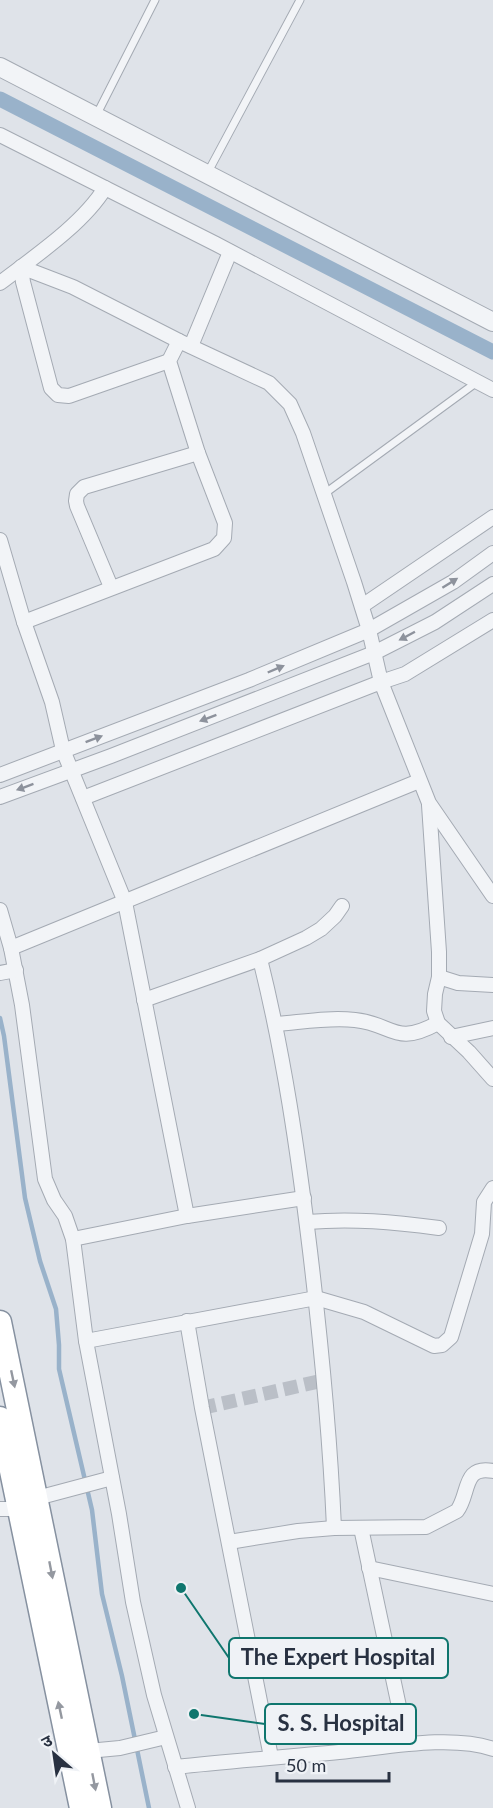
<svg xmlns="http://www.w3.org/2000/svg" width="493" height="1808" font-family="Lato,'Noto Sans Devanagari',sans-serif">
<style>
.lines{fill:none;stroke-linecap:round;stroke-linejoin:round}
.stream{stroke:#99b2ca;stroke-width:4.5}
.canal{stroke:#99b2ca;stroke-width:15}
.minor-tunnel{stroke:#babfc7;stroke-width:14;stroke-dasharray:14 7;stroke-linecap:butt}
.service-casing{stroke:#a4aab3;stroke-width:9}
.minor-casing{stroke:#a4aab3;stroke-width:16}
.tertiary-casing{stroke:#a4aab3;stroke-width:20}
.trunk-casing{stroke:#8691a0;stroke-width:25}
.service{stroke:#f2f4f7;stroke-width:7}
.minor{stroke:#f2f4f7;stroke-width:14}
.tertiary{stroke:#f2f4f7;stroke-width:18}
.trunk{stroke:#fff;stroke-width:22}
.oneway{fill:#8d929c}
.oneway2{fill:#9498a0}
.leader{fill:none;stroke:#0f766e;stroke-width:2}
.callout-dot{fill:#0f766e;stroke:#eff2f6;stroke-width:2}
.callout{fill:#eff2f6;stroke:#0f766e;stroke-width:2}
.callout-label{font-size:22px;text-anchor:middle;font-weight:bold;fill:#283141}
</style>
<rect width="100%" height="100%" fill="#dfe3e9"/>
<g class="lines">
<polyline class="stream" points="0,1018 4,1036 25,1198 40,1261 56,1309 59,1345 59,1369 92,1510 102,1594 122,1676 149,1808"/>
<polyline class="canal" points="0,99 493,352"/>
<polyline class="minor-tunnel" points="202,1408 325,1380"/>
<defs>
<g id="service">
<polyline points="97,114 155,0"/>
<polyline points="208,172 300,0"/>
<polyline points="324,494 477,382"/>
</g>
<g id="minor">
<polyline points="0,135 216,244 493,390"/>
<path d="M 0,283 C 34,257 83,224 105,188"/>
<polyline points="191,346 230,252"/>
<polyline points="169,361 69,396 58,395 51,388 23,282 21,267 73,287 179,341 269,383 290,404 303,433 354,582 369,630 381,682 405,674 493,620"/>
<polyline points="0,540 24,622 52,702 63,750 125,902 187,1216"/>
<polyline points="111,587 77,506 76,501 77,494 84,487 198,453"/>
<polyline points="362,606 493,517"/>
<polyline points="24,622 214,549 224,538 225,523 198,453 169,361 179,341"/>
<polyline points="0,775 249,680 369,630 453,582 493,553"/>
<polyline points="0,797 111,756 374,653 435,622 493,584"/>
<polyline points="83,798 381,682 429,803 493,896"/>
<polyline points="429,805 439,952 439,977 435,994 434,1011 438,1023 469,1052 493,1079"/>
<polyline points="0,910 11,948 22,1005 45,1179 54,1200 65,1216 73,1239 86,1341 119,1514 133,1602 154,1695 188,1808"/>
<polyline points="11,948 419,781"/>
<path d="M 260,959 C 284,1055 298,1152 310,1251 C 321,1343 330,1435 334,1528"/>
<polyline points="0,973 16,970"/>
<polyline points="439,977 458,983 493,985"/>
<polyline points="144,1000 260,959 306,938 321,929 335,916 342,906"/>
<path d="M 276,1024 C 302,1022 329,1017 355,1020 C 394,1024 394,1047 438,1023"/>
<polyline points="451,1037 493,1028"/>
<path d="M 307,1222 C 352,1218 394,1222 439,1228"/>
<polyline points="73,1239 187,1216 304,1198"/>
<polyline points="187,1321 202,1408 271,1757"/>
<polyline points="86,1341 316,1298 364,1312 434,1346 442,1345 451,1337 482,1234 484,1202 493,1188"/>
<polyline points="0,1509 19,1509 37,1498 112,1478"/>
<polyline points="361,1528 407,1744"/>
<path d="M 229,1542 L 298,1531 L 334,1528 L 426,1527 L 457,1511 C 470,1494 462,1465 493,1471"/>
<polyline points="369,1568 493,1594"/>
<polyline points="88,1751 120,1748 166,1737"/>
<path d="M 175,1767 C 230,1761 284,1757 339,1752 C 384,1748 450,1734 493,1749"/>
</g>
<polyline id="tertiary" points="0,67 493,322"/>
<g id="trunk">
<polyline points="0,1322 100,1808"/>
<polyline points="0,1418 81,1808"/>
</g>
</defs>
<use href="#service" class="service-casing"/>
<use href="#minor" class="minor-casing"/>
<use href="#tertiary" class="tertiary-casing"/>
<use href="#trunk" class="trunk-casing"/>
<use href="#service" class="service"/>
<use href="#minor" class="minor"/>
<use href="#tertiary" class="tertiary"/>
<use href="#trunk" class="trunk"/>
</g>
<defs><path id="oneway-solid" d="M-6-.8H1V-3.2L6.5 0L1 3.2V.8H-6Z" transform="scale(1.5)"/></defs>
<g class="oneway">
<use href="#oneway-solid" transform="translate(450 583) rotate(-32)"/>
<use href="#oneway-solid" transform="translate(407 636) rotate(152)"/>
<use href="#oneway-solid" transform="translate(276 669) rotate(-23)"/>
<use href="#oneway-solid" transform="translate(208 718) rotate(159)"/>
<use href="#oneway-solid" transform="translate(94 739) rotate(-21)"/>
<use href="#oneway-solid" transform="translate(25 787) rotate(160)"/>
</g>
<g class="oneway2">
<use href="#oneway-solid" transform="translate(13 1379) rotate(78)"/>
<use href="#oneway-solid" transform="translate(51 1570) rotate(79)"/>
<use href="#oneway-solid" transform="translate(60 1710) rotate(-102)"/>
<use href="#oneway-solid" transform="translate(94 1782) rotate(79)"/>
</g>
<path class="leader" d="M181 1588L229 1658M194 1714L265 1724"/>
<g class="callout-dot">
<circle cx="181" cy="1588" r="6"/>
<circle cx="194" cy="1714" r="6"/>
</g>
<g class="callout">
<rect x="229" y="1638" width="219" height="40" rx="6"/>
<rect x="265" y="1704" width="151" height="40" rx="6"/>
</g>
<g class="callout-label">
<text x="338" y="1665">The Expert Hospital</text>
<text x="341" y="1731">S. S. Hospital</text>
</g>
<g transform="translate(54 1754) rotate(331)" stroke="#eff2f6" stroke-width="4.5" paint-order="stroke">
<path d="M0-4.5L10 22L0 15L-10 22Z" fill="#283141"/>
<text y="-9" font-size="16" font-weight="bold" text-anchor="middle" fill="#283141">उ</text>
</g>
<path d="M277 1772v9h112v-9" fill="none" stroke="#283141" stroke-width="3"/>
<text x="286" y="1772" font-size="18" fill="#283141" stroke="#eff2f6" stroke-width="4.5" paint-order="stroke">50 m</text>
</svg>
